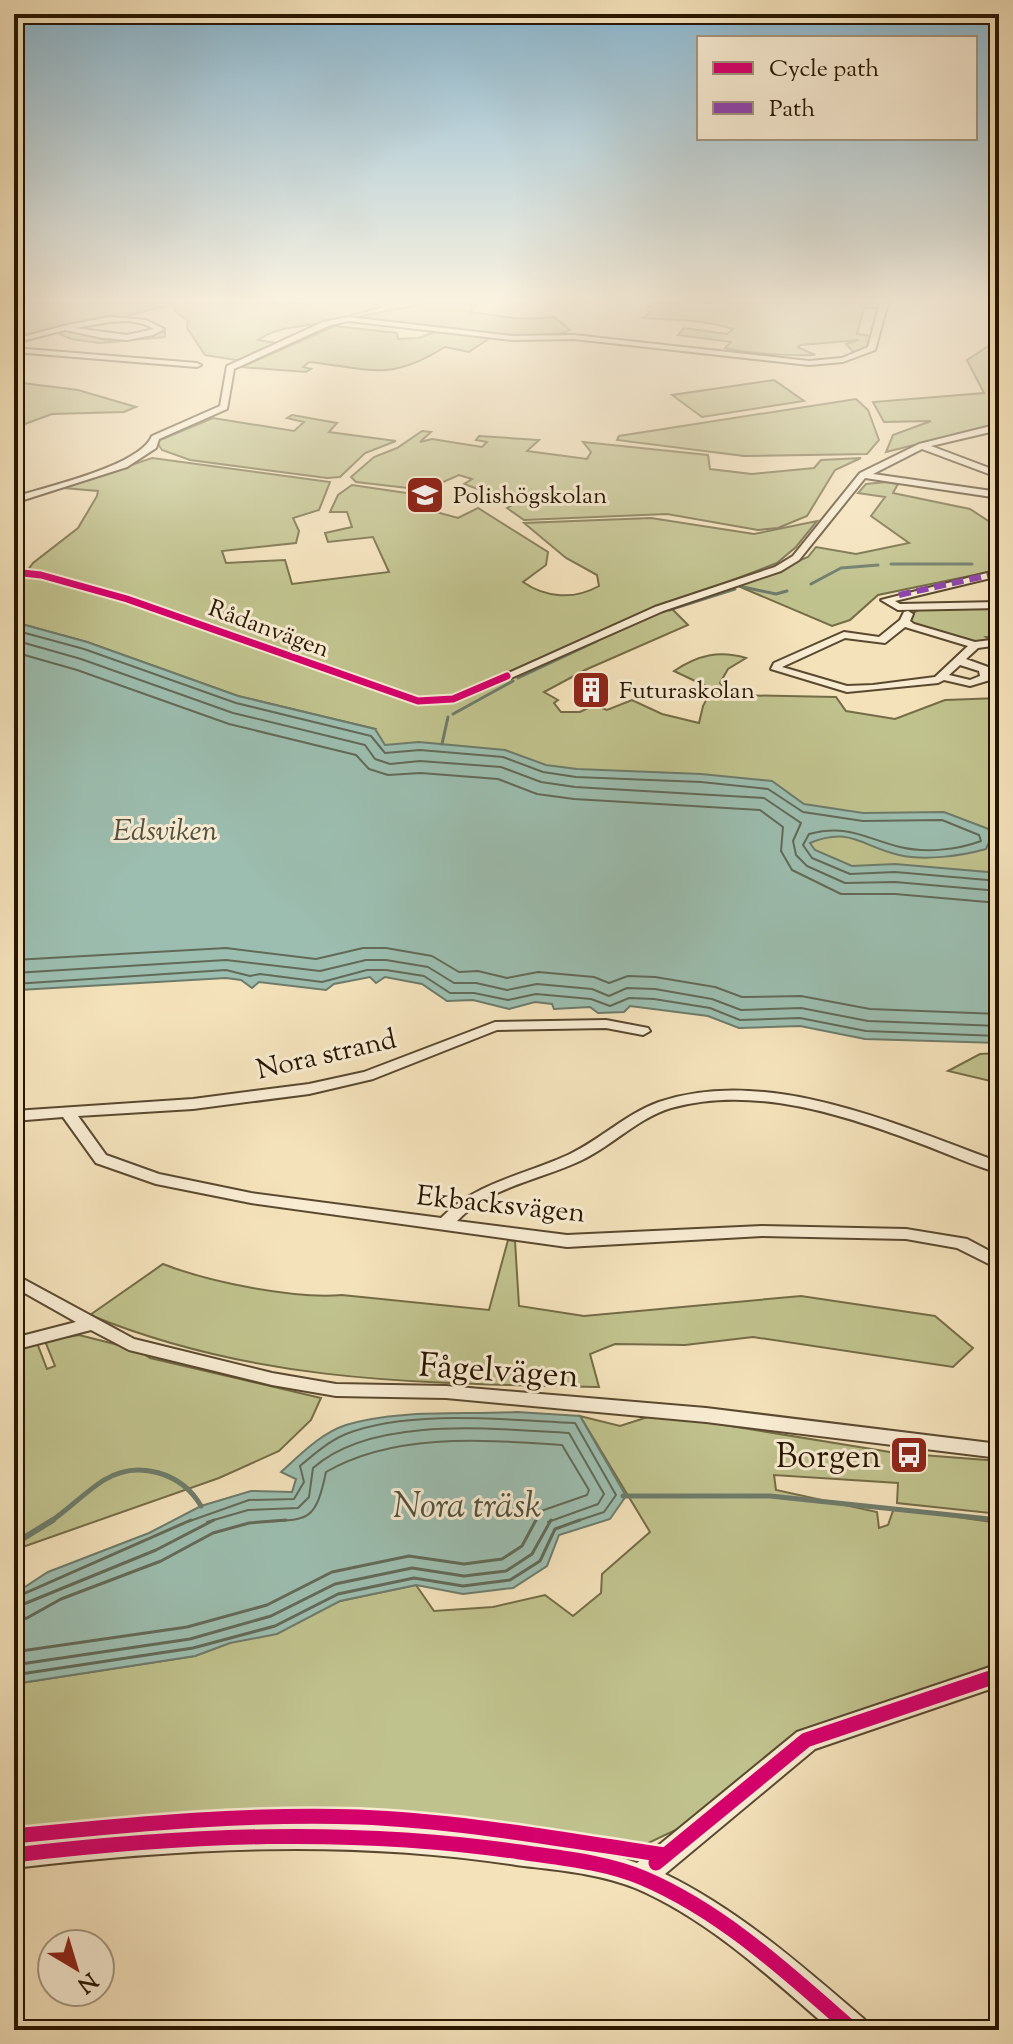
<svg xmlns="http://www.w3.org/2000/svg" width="1013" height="2044" font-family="'Sorts Mill Goudy',serif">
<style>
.green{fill:#c0c28d;stroke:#746c46;stroke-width:2}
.water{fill:#9cbeb0;stroke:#6d7b6a;stroke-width:2}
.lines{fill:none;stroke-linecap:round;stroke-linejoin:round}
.shore-far1{stroke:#626a58;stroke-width:2}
.shore{stroke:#626a58;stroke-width:3}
.stream-far2{stroke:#6d7b6a;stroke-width:3}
.stream-far1{stroke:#6d7b6a;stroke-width:5}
.stream{stroke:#6d7b6a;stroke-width:6}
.minor-casing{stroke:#5a492f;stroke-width:4}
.tertiary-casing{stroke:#5a492f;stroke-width:4}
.minor{fill:#f8ecd3;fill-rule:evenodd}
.tertiary{fill:#f8ecd3;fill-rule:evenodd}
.quiet{stroke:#8e44ad;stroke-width:6;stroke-dasharray:12 6;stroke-linecap:butt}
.cycleway-far1-casing{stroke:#f8ecd3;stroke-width:11}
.cycleway-casing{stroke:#f8ecd3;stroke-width:20}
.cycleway-far1{stroke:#d6006c;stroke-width:7}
.cycleway{stroke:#d6006c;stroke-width:15}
.labels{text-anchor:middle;stroke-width:6;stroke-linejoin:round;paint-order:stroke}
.far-poi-label{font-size:24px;fill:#271600;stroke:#f8ecd3;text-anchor:start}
.far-street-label{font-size:24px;fill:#271600;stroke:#f8ecd3}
.street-label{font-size:28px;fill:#271600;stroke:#f8ecd3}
.water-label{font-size:30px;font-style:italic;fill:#50513e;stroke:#f8ecd3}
.near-street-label{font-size:34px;fill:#271600;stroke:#f8ecd3}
.near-poi-label{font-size:34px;fill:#271600;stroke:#f8ecd3;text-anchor:end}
.near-water-label{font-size:36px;font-style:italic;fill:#50513e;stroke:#f8ecd3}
</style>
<rect width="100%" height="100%" fill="#f4e2bb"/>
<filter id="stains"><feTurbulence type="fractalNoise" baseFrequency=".0025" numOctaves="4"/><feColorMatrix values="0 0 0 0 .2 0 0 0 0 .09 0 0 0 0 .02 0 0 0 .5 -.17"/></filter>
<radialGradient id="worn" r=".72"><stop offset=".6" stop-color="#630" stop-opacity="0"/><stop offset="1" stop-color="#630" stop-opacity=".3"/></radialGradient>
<g class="green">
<path d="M 14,303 L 373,303 L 381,307 C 364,311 348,317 331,321 C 305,328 282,324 258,340 L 282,344 L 242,361 L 205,355 L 187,328 L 188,321 L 175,311 L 174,304 L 82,327 C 106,342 138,336 165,332 L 165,337 L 99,343 L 71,339 L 54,331 L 14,340 Z"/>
<path d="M 427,303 L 472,304 L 476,305 L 470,312 C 502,316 519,321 554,317 L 570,330 C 549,344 387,326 357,317 Z"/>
<path d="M 654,303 L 881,303 L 880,308 L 864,308 L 857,334 L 872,336 L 869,340 L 872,342 L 863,352 L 855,354 L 846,344 L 859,340 L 801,345 L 798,347 L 815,355 C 789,356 751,354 725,348 L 731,342 L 678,335 L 684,328 L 727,334 L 733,329 C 707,320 669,319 642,318 L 651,313 L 646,310 Z"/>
<path d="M 335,326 L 397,333 L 398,339 L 419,338 L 437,331 L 490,338 L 469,352 L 445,347 C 389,382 372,369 309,362 L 303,367 L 311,369 L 306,372 L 241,367 Z"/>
<polygon points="990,345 999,345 999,424 886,452 893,435 931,421 884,422 873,402 984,393 967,360"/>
<polygon points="774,380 804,401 702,417 672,395"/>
<polygon points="14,382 78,390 136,407 124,412 52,414 14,428"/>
<polygon points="856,399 868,410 879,440 867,454 744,456 617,440 619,436"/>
<polygon points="292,415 337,423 329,432 396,441 365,453 340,477 327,478 190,460 162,450 158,444 160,440 213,418 294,431 304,422 287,418"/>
<polygon points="422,431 431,432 420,442 432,439 482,447 487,442 476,440 479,436 539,440 527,451 587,459 591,452 583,442 708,455 710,469 752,474 814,468 821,460 861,458 835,470 807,516 778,528 758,530 667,514 524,520 507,508 516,503 464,484 472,479 459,475 425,490 356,482 351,477 374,457 397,448"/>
<path d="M 152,458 L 330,482 L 319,510 L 293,518 L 299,531 L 296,543 L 222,551 L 226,563 L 285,560 L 292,584 L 389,572 L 373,537 L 328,542 L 325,533 L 352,527 L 347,512 L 330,512 L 338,495 L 352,485 L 420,495 L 425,509 L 458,518 L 478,508 L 548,552 L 546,565 L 523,582 C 546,598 574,600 599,586 L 597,575 L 566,558 L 524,523 L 651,518 L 754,534 L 817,521 L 796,547 L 777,563 L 668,605 L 688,625 L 585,670 L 544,692 L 558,700 L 554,703 L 561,712 L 580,712 L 594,705 L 607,710 L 632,700 L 662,714 L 699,723 L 703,706 L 712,689 L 674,671 C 698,655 719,650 746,658 L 728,669 L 720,683 L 730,695 L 836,697 L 846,711 L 895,719 L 945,700 L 999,698 L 999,900 L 316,770 L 375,729 L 238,696 L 87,642 L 14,622 L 14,589 L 33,563 L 78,528 L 97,496 L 98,491 L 63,488 Z"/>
<polygon points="886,482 898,484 893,493 970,509 999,528 999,570 878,595 850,620 832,626 738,586 808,557 816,547 856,554 909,543 871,516 885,497 858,493 866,484"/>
<polygon points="922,608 999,608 999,625 995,626 999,637 986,637 990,640 976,642 915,626 910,622 911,614"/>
<polygon points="999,1053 999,1083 948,1071 980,1054"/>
<path d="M 508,1240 L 515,1241 L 519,1306 L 584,1316 L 801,1296 L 935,1316 L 973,1348 L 953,1367 L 753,1337 L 685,1345 L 615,1344 L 590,1354 L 599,1387 C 420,1383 259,1384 90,1315 L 163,1264 C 209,1282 293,1299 342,1295 L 489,1310 Z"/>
<polygon points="79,1335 138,1350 150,1358 321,1398 311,1420 279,1451 219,1478 14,1550 14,1349 37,1343 47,1369 55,1366 45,1341"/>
<polygon points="657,1414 896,1453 999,1461 999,1514 897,1503 898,1483 774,1475 776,1490 877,1512 879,1528 888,1525 894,1508 999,1523 999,1664 830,1722 778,1747 682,1827 640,1847 409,1812 228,1812 30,1830 14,1825 14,1684 195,1656 340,1601 416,1585 434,1611 493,1607 545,1595 573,1616 601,1593 602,1574 650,1532 580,1416 620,1426"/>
</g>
<g class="water">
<path d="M 14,622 L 87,642 L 238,696 L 375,729 L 385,745 L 419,742 L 505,750 L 546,765 L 577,769 L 701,774 L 772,781 L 804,804 L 863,813 L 944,812 L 999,833 L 999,839 L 989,842 L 986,849 C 961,856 925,861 899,855 C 862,847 851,826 810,843 L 815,850 L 852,866 L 895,864 L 999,873 L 999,1043 L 865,1039 L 800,1026 L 739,1028 L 708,1016 L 630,1006 L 624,1012 L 598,1013 L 590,1007 L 554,1009 L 552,1004 L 535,1002 L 509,1009 L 473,1000 L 447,1001 L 422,984 L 385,977 L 376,983 L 370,977 L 334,984 L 326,990 L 259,982 L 252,988 L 241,980 L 226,978 L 19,990 L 14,996 Z"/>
<path d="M 517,1412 L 580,1416 L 626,1496 L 610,1519 L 559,1535 L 547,1566 L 513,1588 L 463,1594 L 416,1585 L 340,1601 L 277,1634 L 230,1643 L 195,1656 L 14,1684 L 14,1594 L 48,1572 L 149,1533 L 201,1506 L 251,1491 L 292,1492 L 296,1479 L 281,1472 C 300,1455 321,1433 346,1425 C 398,1409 462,1415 517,1412 Z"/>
</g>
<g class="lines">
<g class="shore-far1">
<path d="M 14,630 L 84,649 L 236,703 L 371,736 L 385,753 L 420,750 L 503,757 L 543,772 L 576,777 L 701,782 L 768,789 L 803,812 L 863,821 L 942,820 L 979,835 L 981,841 C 957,850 925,853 900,847 C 864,838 849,824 809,834 L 803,845 L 812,858 L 850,874 L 895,872 L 999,881"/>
<polyline points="14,640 81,659 233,713 365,745 375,759 390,764 420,761 501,767 541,782 575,787 764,798 801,823 793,841 796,855 807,866 845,883 895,882 999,891"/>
<polyline points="14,652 77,670 229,724 356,755 369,769 388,775 421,773 498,779 537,794 574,799 760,810 783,827 781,851 792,870 841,894 895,894 999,903"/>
<polyline points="14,960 226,948 316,959 363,948 386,948 432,956 459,972 478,971 507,978 538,972 594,977 609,983 628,976 655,977 715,987 742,997 801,996 870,1009 999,1014"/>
<polyline points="14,973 226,960 320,971 366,960 386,960 428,967 454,983 476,983 507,990 537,984 592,989 609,996 627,988 655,989 712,999 741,1010 801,1008 868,1021 999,1026"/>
<polyline points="14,984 226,970 250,976 260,974 322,982 367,970 386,970 424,976 450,993 474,993 508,1000 536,994 591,999 610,1006 629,998 654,999 710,1008 740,1020 800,1018 866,1031 999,1036"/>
<path d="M 187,1522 L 249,1500 L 294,1499 L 304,1482 L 300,1466 C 314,1454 329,1441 346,1434 C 410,1409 507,1420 575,1423 L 616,1495 L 604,1512 L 574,1522"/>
<path d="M 207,1522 L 248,1510 L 298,1508 L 309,1497 L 313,1468 C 372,1415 494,1429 569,1433 L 604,1494 L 598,1504 L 548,1522"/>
<path d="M 259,1522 C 308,1519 315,1524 326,1472 C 395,1432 485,1440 562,1445 L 589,1490 L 587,1495 L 541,1511 L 535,1522"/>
</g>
<g class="shore">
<polyline points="14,1598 191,1520"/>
<polyline points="14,1608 156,1550 214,1520"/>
<polyline points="14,1620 27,1618 61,1599 161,1561 213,1533 249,1523 286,1520"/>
<polyline points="14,1652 187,1627 267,1605 332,1572 409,1556 464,1564 502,1559 522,1546 536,1520"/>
<polyline points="14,1665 190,1639 271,1616 335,1584 412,1568 464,1576 506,1571 532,1554 551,1520"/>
<polyline points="14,1675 193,1648 275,1626 338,1594 414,1578 463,1586 510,1580 540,1561 555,1529 580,1520"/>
</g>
<g class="stream-far2">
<polyline points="891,564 972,564"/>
<polyline points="811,584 841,568 878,565"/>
<polyline points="743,587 776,594 787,591"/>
<polyline points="669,610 735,589"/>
<polyline points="607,636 633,624"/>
<polyline points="518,678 597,641"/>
<polyline points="453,714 513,681"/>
<polyline points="442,744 448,717"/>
</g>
<g class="stream-far1">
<polyline points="623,1496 770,1496 999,1520"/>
<path d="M 50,1522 C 69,1509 85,1492 104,1480 C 138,1459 182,1473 201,1506"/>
</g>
<polyline class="stream" points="14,1544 53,1520"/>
<defs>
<g id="minor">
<path d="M 880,303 L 888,303 L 875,350 L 843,362 L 809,365 L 574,339 L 512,340 L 348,321 L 328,326 L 234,369 L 227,409 L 159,439 L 156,448 L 127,467 L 14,503 L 14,497 C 46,487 140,466 152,436 L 220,406 L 227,366 L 323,322 L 348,317 L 512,336 L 574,335 L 809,361 L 842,358 L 868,347 Z"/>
<path d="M 110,317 L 146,320 L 164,329 L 153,335 L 127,340 L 103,338 L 65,330 L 14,343 L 14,339 L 68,325 ZM 129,321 L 144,324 L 154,329 L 127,335 L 74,328 L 110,322 Z"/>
<polygon points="14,348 197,363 201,365 197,367 14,352"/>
<polygon points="999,424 999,430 931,446 992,469 999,467 999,473 989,474 922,449 873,474 999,492 999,498 865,478 799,560 781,571 663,611 511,678 507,679 502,676 655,607 775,567 793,556 860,473 919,444"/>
<polygon points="999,570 999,576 895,601 900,604 999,602 999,608 898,610 881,600"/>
<path d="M 908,611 L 913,614 L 910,621 L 914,624 L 975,642 L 999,639 L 999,645 L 978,648 L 966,659 L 988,667 L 991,678 L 990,680 L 970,686 L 944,680 L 938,683 L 847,692 L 771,669 L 774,663 L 844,632 L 879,637 L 900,620 L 904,612 ZM 905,627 L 968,646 L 935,677 L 873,685 L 847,686 L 782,667 L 845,638 L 885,643 ZM 960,665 L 979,671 L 980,676 L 970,680 L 949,675 Z"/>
<path d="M 606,1020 L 648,1028 L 650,1031 L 643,1035 L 606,1028 L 497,1030 L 373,1079 L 309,1094 L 193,1109 L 78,1116 L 106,1155 L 159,1174 L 251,1193 L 441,1218 C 477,1182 525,1175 570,1154 C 601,1139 626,1114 659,1102 C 767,1065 898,1125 999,1162 L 999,1173 C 972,1165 946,1153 919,1143 C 842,1114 753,1085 671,1108 C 638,1118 613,1145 582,1160 C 541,1180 490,1186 457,1221 L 567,1235 L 762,1226 L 906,1229 L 967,1239 L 999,1256 L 999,1269 L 957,1248 L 906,1239 L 762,1236 L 567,1247 L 251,1203 L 156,1184 L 96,1163 L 63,1117 L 14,1121 L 14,1111 L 193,1099 L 309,1084 L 364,1072 L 495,1022 Z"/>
<polygon points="14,1274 134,1339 272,1373 336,1384 446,1386 706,1408 999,1444 999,1458 706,1422 446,1398 336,1396 272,1385 129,1350 91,1330 14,1350 14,1338 76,1322 14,1287"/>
</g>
<path id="tertiary" d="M 999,1664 L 999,1686 L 815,1749 L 665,1874 C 739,1910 802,1966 864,2019 L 868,2030 L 831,2030 C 771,1978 708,1919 635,1888 C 598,1873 555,1870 516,1865 C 348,1839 182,1848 14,1868 L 14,1842 C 181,1823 345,1814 512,1838 C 554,1844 597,1848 637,1863 L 797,1732 Z"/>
</defs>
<use href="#minor" class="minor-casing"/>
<use href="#tertiary" class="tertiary-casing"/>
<use href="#minor" class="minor"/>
<use href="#tertiary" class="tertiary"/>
<polyline class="quiet" points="899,595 999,573"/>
<defs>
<polyline id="cycleway-far1" points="14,572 41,575 127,599 418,701 453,699 507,676"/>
<g id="cycleway">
<path d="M 14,1836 C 128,1825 243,1813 359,1817 C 461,1821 563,1840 665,1855"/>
<path d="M 14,1855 C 184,1835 350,1827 520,1852 C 561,1858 605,1862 643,1878 C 723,1912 789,1974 853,2030"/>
<polyline points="656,1863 806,1740 999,1675"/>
</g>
</defs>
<use href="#cycleway-far1" class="cycleway-far1-casing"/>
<use href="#cycleway" class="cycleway-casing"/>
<use href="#cycleway-far1" class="cycleway-far1"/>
<use href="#cycleway" class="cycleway"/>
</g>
<linearGradient id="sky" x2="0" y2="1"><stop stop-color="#89b8d2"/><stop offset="0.51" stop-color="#faf2e0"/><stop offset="1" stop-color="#faf2e0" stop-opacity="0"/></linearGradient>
<rect width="1013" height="589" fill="url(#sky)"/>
<defs>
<symbol id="university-square" viewBox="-11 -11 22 22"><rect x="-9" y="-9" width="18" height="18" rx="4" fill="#8f2418" stroke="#f8ecd3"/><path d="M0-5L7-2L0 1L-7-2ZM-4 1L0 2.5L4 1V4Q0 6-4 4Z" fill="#fff"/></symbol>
<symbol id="building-square" viewBox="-11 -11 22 22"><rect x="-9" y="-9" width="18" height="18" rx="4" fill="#8f2418" stroke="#f8ecd3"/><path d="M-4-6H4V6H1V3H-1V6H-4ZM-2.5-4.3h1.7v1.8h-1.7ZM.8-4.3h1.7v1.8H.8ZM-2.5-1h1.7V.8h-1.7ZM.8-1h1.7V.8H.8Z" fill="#fff"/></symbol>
<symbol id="bus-square" viewBox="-11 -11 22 22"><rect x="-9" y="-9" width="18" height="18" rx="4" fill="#8f2418" stroke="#f8ecd3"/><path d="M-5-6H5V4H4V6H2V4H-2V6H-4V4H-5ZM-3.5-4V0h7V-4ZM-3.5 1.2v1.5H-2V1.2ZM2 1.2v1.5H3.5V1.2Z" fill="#fff"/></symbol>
</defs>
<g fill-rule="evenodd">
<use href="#university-square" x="403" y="473" width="44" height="44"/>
<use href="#building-square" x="569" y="668" width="44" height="44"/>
<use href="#bus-square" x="887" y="1433" width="44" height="44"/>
</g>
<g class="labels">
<g class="far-poi-label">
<text x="453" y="503">Polishögskolan</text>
<text x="619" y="698">Futuraskolan</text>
</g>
<g class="far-street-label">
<text transform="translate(269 628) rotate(20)" y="8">Rådanvägen</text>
</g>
<g class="street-label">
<text transform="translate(326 1053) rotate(-13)" y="10">Nora strand</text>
<text transform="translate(501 1203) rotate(6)" y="10">Ekbacksvägen</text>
</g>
<g class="water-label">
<text x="165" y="840">Edsviken</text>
</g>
<g class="near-street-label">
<text transform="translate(499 1369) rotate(4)" y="12">Fågelvägen</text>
</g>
<g class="near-poi-label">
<text x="881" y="1467">Borgen</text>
</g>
<g class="near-water-label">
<text x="467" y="1517">Nora träsk</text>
</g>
</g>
<rect width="1013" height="2044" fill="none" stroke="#f4e2bb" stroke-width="48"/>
<rect x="16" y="16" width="981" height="2012" fill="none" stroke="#271600" stroke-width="4"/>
<rect x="24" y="24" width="965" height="1996" fill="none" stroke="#271600" stroke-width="2"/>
<rect x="697" y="36" width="280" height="104" fill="#f8ecd3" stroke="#a4967f" stroke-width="2"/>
<rect x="713" y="62" width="40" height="12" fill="#d6006c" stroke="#a4967f" stroke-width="2"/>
<text x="769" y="76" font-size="24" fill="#271600">Cycle path</text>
<rect x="713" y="102" width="40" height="12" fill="#8e44ad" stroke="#a4967f" stroke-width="2"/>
<text x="769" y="116" font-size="24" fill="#271600">Path</text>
<g transform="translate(76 1968) rotate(142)"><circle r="38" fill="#f8ecd3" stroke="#a4967f" stroke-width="2"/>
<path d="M0-6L14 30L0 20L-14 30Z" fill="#8f2418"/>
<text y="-12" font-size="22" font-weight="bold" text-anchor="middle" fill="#271600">N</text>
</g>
<rect width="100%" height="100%" filter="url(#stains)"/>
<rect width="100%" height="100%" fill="url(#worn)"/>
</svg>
